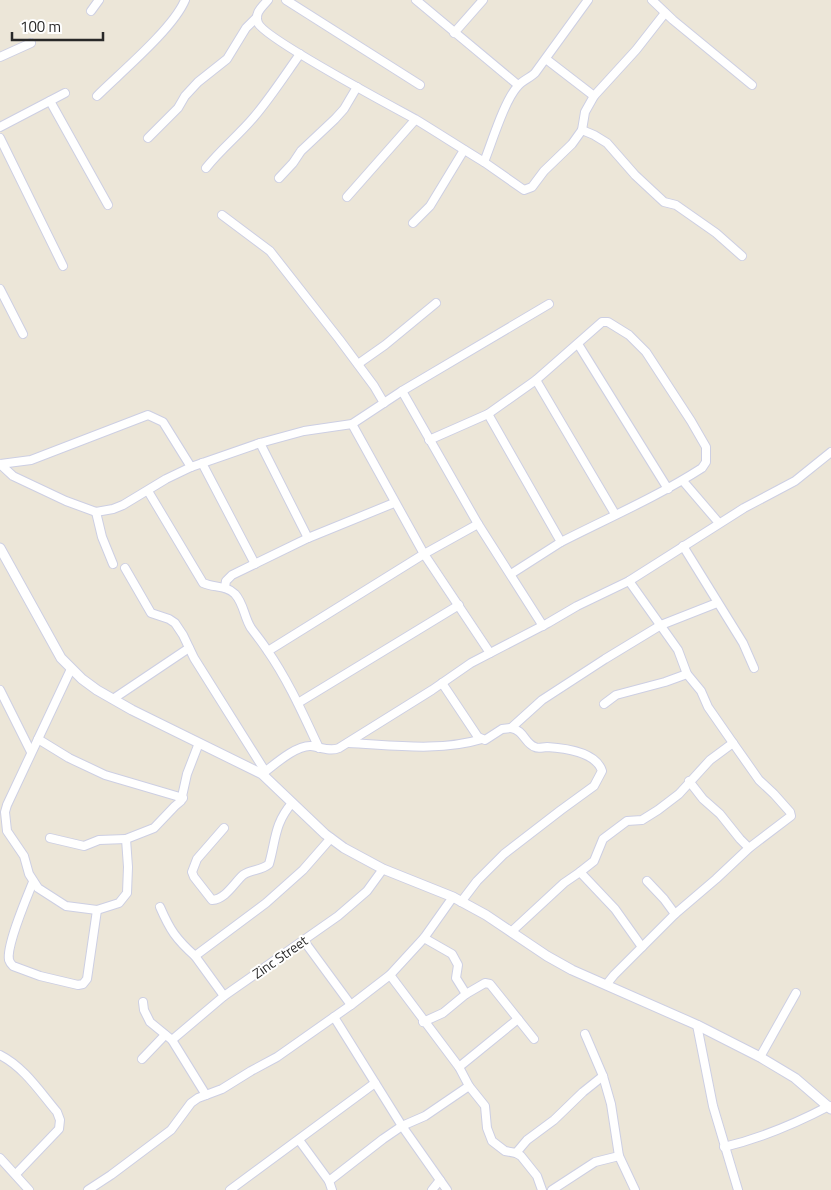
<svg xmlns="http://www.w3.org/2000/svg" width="831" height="1190" font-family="'Titillium Web',sans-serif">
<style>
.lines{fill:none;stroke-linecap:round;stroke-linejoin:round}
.minor-casing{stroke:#cdcfe3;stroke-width:10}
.tertiary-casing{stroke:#cdcfe3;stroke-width:11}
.minor{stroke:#fff;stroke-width:8}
.tertiary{stroke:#fff;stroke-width:9}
.labels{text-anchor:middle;stroke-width:4;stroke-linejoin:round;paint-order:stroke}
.street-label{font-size:14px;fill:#282828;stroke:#fff}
</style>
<rect width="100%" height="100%" fill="#ece6d8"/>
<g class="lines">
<defs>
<g id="minor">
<path d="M 268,0 C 262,7 254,13 258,23 C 264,38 393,107 415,119 C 438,133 461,148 484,162"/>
<polyline points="286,0 420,85"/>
<polyline points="416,0 518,85"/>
<path d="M 588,0 L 535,73 C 530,78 521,81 517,87 C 504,102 492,142 484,162 L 524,190 L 532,187 L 544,171 L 572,144 L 582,130 L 585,112 L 594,96 L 636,50 L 665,13"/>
<polyline points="652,0 673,20 752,85"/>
<polyline points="91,11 99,0"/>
<polyline points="454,33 483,0"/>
<polyline points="0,57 31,43"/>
<polyline points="546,59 594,96"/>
<path d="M 97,96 C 120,73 173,29 185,0"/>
<polyline points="50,101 108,205"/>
<polyline points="0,127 65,93"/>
<polyline points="582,130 594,135 607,143 635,175 664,202 676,205 716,233 742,256"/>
<polyline points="0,138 63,266"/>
<polyline points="148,138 178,108 185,96 198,82 227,59 246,28 257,17"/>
<path d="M 206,168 C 221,149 239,135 254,117 C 271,97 285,75 300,54"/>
<polyline points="279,178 293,163 301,151 335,119 344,109 357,87"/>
<polyline points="347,197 415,120"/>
<polyline points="222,215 270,251 339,339 374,386 384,403"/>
<polyline points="413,223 430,206 464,150"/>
<polyline points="0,289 23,334"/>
<polyline points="578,344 668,489"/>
<polyline points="358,364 385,345 436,303"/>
<polyline points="536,380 615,514"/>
<polyline points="402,391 478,524 543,626"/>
<polyline points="488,414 561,542 511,574"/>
<polyline points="352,424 424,554 490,653"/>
<path d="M 429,440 L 488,414 L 536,380 L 602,322 L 608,322 L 629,335 L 646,352 L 691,421 L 706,447 L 706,462 L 702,468 C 657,497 608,518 561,542"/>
<polyline points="202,463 255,564"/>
<polyline points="0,464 13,476 66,501 96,512 113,509 123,505 166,479 191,467 260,443 304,431 352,424 402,391 549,304"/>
<polyline points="0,464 31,460 148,415 163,422 191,467"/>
<polyline points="683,481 719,523"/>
<path d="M 148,491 L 203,583 C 214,588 226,585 235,594 C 244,604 244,617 251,628 C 256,635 262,642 267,650 C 288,680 303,714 319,748"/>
<polyline points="96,512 102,537 113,564"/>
<polyline points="308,538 394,503"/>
<polyline points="683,546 743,643 754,668"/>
<polyline points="125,568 151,613 169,619 175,623 183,635 194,658 265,771"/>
<polyline points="629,581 678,650 687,674 701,691 708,707 733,743 759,780 774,794 790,812 791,816 749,848 716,879 675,914"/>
<polyline points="225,587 226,581 232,575 308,538 260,443"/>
<polyline points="268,651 424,554 478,524"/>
<polyline points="71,669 7,805 5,812 7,831 24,856 29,874 38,888 66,906 97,910 119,903 127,893 128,867 126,839 154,828 175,806 181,801 187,774 199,743"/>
<polyline points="442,683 478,737 485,740 502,729 511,728 542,700 605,659 661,625 717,603"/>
<polyline points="0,690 31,752"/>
<polyline points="113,699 189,648"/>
<polyline points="298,703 459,605"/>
<polyline points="604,704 616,695 665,682 687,674"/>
<polyline points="38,739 69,758 105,775 183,798"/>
<path d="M 348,743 C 392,745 439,752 482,739"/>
<path d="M 262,774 C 274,765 296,745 311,746 C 320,747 330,752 339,748 L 432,690 L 471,663 L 548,623 L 577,606 L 629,581 L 744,508 L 795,481 L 831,452"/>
<polyline points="689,781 703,799 720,814 740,839 749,848"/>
<path d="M 224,828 L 197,859 L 192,872 L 194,877 L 212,900 C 226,899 234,883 243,875 C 251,869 261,871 269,864 C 276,840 274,824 292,803"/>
<polyline points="50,838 84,846 99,840 126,839"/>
<polyline points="580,872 594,861 603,839 627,821 642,820 658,810 679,794 710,760 733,743"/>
<path d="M 33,882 C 27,897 6,946 9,960 C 10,963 11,964 13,966 L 40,976 L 78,985 L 83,984 L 87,979 L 97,910"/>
<path d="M 461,902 L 477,881 L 504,854 L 561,810 L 594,786 L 602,771 C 596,752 564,748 547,747 C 543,747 538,749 535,747 C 525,744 524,730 511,728"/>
<path d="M 160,907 C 170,930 176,939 195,956"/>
<polyline points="511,932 564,883 580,872 615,909 642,947"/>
<polyline points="424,938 452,954 458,965 456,978 466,994"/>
<polyline points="304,941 351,1005"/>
<polyline points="390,975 459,1067 469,1086 485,1106 487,1128 492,1141 505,1151 516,1153 521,1156 537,1176 542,1190"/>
<polyline points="606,985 614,975 675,914 664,899 647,881"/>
<polyline points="224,996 195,956 266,903 303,870 331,838"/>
<polyline points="143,1002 144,1010 150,1022 172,1040 206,1095"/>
<polyline points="334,1017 402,1126 447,1190"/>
<polyline points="423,1022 443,1013 466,994 485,983 490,984 534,1039"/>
<polyline points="697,1025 713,1106 738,1190"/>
<polyline points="585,1034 603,1076 611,1104 619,1156 635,1190"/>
<polyline points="172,1040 224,996 338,916 367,891 383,869"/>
<path d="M 0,1055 C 24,1067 40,1092 57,1112 L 60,1120 L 59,1129 L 16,1174"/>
<polyline points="760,1057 796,993"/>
<polyline points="142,1059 165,1035"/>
<polyline points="459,1067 518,1019"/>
<polyline points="299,1140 329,1181 332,1190"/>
<path d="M 724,1147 C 761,1138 795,1124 829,1106"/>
<polyline points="516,1153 527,1140 554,1120 583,1092 603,1076"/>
<polyline points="0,1158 29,1190"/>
<polyline points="329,1181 383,1139 402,1126 425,1116 469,1086"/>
<polyline points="88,1190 111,1175 171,1130 191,1103 198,1098 222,1089 251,1071 277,1057 351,1005 390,975 424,938 453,897"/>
<polyline points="230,1190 375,1083"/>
<polyline points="432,1190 440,1180"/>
<polyline points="552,1190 595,1162 619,1156"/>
</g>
<polyline id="tertiary" points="0,548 61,658 82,679 97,690 132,710 262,774 325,834 344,848 383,869 453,897 486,915 547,956 572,970 697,1025 760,1057 795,1078 831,1109"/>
</defs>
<use href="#minor" class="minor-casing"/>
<use href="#tertiary" class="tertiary-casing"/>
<use href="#minor" class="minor"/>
<use href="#tertiary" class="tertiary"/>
</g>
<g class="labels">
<g class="street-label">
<text transform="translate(280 957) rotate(-35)" y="5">Zinc Street</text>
</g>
</g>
<path d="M12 32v8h91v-8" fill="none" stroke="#282828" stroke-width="2.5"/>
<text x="20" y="32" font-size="15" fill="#282828" stroke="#ffffff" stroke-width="4" paint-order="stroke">100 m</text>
</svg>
